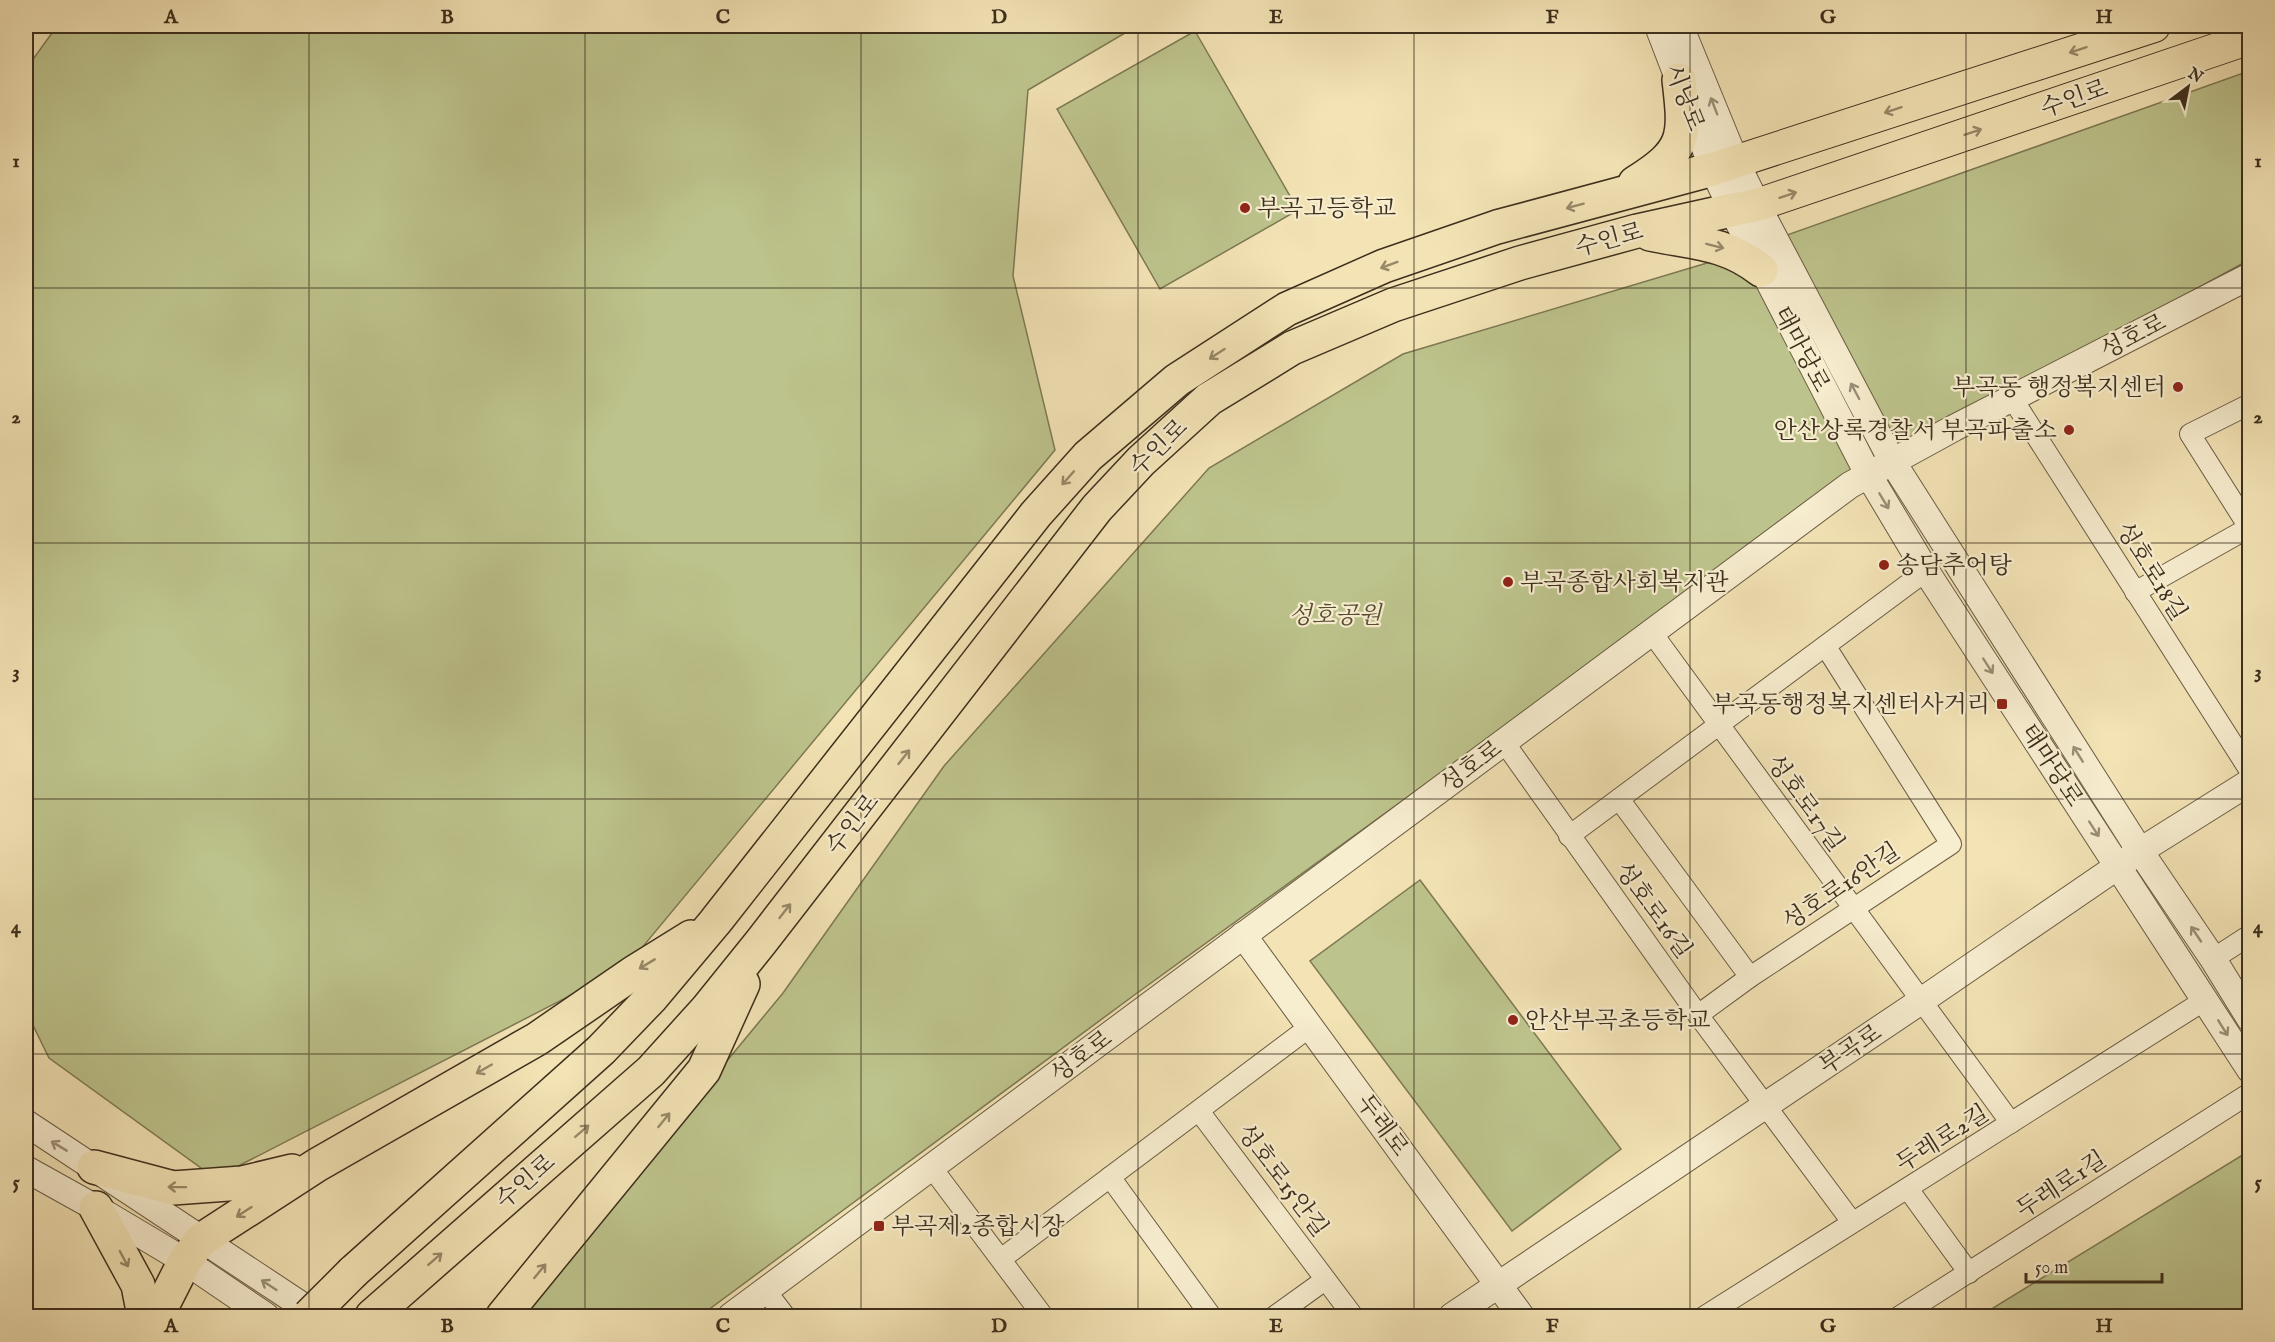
<svg xmlns="http://www.w3.org/2000/svg" width="2275" height="1342" font-family="'IM FELL English','Noto Serif KR',serif">
<style>
.green{fill:#bdc38c;stroke:#7d7954;stroke-width:1.5}
.lines{fill:none;stroke-linecap:round;stroke-linejoin:round}
.minor-casing{stroke:#6a5c43;stroke-width:22}
.tertiary-casing{stroke:#6a5c43;stroke-width:28}
.primary-casing{stroke:#3d2f1d;stroke-width:34}
.trunk-casing{stroke:#3d2f1d;stroke-width:36}
.minor{stroke:#f7edcf;stroke-width:20}
.tertiary{stroke:#f7edcf;stroke-width:26}
.primary{stroke:#f3e3b5;stroke-width:32}
.trunk{stroke:#f3e3b5;stroke-width:33}
.trunk-bridge-casing{stroke:#3d2f1d;stroke-width:36;stroke-linecap:butt}
.trunk-bridge{stroke:#f3e3b5;stroke-width:33}
.oneway{stroke:#988969}
.oneway2{stroke:#9a8e76}
.grid{fill:none;stroke:#3d2f1d;stroke-width:1.5;stroke-opacity:0.55}
.poi-dot{fill:#8f2418;stroke:#f7edcf;stroke-width:2}
.labels{text-anchor:middle;stroke-width:4.5;stroke-linejoin:round;paint-order:stroke}
.street-label{font-size:24px;fill:#3d2f1d;stroke:#f7edcf}
.poi-label{font-size:24px;fill:#3d2f1d;stroke:#f7edcf;text-anchor:start}
.park-label{font-size:24px;font-style:italic;fill:#574d33;stroke:#f7edcf}
.neatline{fill:none;stroke:#3d2f1d;stroke-width:2}
.grid-label{font-size:20px;text-anchor:middle;font-weight:bold;fill:#3d2f1d}
</style>
<rect width="100%" height="100%" fill="#f3e3b5"/>
<filter id="stains"><feTurbulence type="fractalNoise" baseFrequency=".00333" numOctaves="4"/><feColorMatrix values="0 0 0 0 .2 0 0 0 0 .09 0 0 0 0 .02 0 0 0 .5 -.17"/></filter>
<radialGradient id="worn" r=".72"><stop offset=".6" stop-color="#630" stop-opacity="0"/><stop offset="1" stop-color="#630" stop-opacity=".3"/></radialGradient>
<g class="green">
<polygon points="57,26 1137,26 1028,90 1013,276 1055,450 626,967 215,1178 49,1058 26,1011 26,69"/>
<polygon points="1195,31 1298,210 1160,289 1057,109"/>
<polygon points="2249,71 2249,260 1845,480 1133,996 700,1316 516,1316 783,993 944,766 1209,468 1403,354 1717,260"/>
<polygon points="1420,880 1621,1149 1512,1231 1310,961"/>
<polygon points="2249,1151 2249,1316 1980,1316"/>
</g>
<g class="lines">
<defs>
<g id="minor">
<polyline points="2012,398 2250,771"/>
<polyline points="2250,404 2190,434 2250,529"/>
<polyline points="2135,592 2250,527"/>
<polyline points="1652,633 2011,1123"/>
<polyline points="1504,742 1698,1015 1852,1222"/>
<polyline points="1619,799 1750,977 1951,844 1826,647"/>
<polyline points="1569,836 1926,571"/>
<polyline points="2213,959 2250,935"/>
<polyline points="1698,1015 1750,977"/>
<polyline points="1199,1111 1353,1316"/>
<polyline points="932,1168 1043,1316"/>
<polyline points="1110,1177 1211,1316"/>
<polyline points="1908,1189 1969,1273"/>
<polyline points="1001,1259 1311,1026"/>
<polyline points="766,1291 785,1316"/>
<polyline points="1275,1316 1325,1280"/>
<polyline points="1705,1316 2205,1000"/>
<polyline points="1900,1316 2250,1093"/>
</g>
<g id="tertiary">
<polyline points="1658,26 1713,169 1732,210 1868,474 1926,571 2250,1070"/>
<polyline points="1680,26 1735,160 1757,205 1892,461 2140,851 2213,959 2250,1019"/>
<polyline points="1243,935 1521,1316"/>
<polyline points="26,1123 318,1316"/>
<polyline points="26,1169 96,1208 185,1261 266,1316"/>
<polyline points="731,1316 1850,485 1954,428 2250,276"/>
<polyline points="1452,1316 1921,1001 2140,851 2250,782"/>
</g>
<g id="primary">
<polyline points="1713,169 2154,26"/>
<polyline points="1732,210 1757,205 2250,38"/>
</g>
<g id="trunk">
<path d="M 1635,183 C 1686,151 1686,138 1679,80"/>
<path d="M 1650,234 C 1693,243 1725,242 1761,270"/>
<polyline points="94,1167 173,1188 242,1183 292,1171"/>
<polyline points="96,1208 138,1285 144,1316"/>
<polyline points="353,1272 601,1050 652,997 715,922 1036,514 1088,456 1177,380 1287,309 1384,266 1497,227 1713,169"/>
<polyline points="157,1316 185,1261 201,1240 317,1165 537,1039 633,973 691,937"/>
<polyline points="372,1316 651,1071 707,1009 761,942 1097,508 1141,461 1209,399 1292,348 1393,305 1520,263 1637,231 1732,210"/>
<polyline points="503,1316 704,1070 743,984"/>
</g>
</defs>
<use href="#minor" class="minor-casing"/>
<use href="#tertiary" class="tertiary-casing"/>
<use href="#primary" class="primary-casing"/>
<use href="#trunk" class="trunk-casing"/>
<use href="#minor" class="minor"/>
<use href="#tertiary" class="tertiary"/>
<use href="#primary" class="primary"/>
<use href="#trunk" class="trunk"/>
<defs>
<polyline id="trunk-bridge" points="309,1316 353,1272"/>
</defs>
<use href="#trunk-bridge" class="trunk-bridge-casing"/>
<use href="#trunk-bridge" class="trunk-bridge"/>
</g>
<defs><path id="oneway-shaft" d="M-6 0H5M1.5-3L5.5 0L1.5 3" fill="none" stroke-width="1.6" stroke-linecap="round" stroke-linejoin="round" transform="scale(1.5)"/></defs>
<g class="oneway">
<use href="#oneway-shaft" transform="translate(2078 50) rotate(162)"/>
<use href="#oneway-shaft" transform="translate(1893 110) rotate(162)"/>
<use href="#oneway-shaft" transform="translate(1973 132) rotate(-19)"/>
<use href="#oneway-shaft" transform="translate(1788 195) rotate(-19)"/>
<use href="#oneway-shaft" transform="translate(1575 206) rotate(165)"/>
<use href="#oneway-shaft" transform="translate(1715 246) rotate(14)"/>
<use href="#oneway-shaft" transform="translate(1389 265) rotate(160)"/>
<use href="#oneway-shaft" transform="translate(1217 354) rotate(147)"/>
<use href="#oneway-shaft" transform="translate(1068 478) rotate(132)"/>
<use href="#oneway-shaft" transform="translate(904 757) rotate(-52)"/>
<use href="#oneway-shaft" transform="translate(785 911) rotate(-52)"/>
<use href="#oneway-shaft" transform="translate(647 964) rotate(149)"/>
<use href="#oneway-shaft" transform="translate(484 1069) rotate(150)"/>
<use href="#oneway-shaft" transform="translate(664 1120) rotate(-51)"/>
<use href="#oneway-shaft" transform="translate(582 1131) rotate(-41)"/>
<use href="#oneway-shaft" transform="translate(177 1187) rotate(-179)"/>
<use href="#oneway-shaft" transform="translate(244 1212) rotate(147)"/>
<use href="#oneway-shaft" transform="translate(124 1259) rotate(62)"/>
<use href="#oneway-shaft" transform="translate(435 1259) rotate(-41)"/>
<use href="#oneway-shaft" transform="translate(540 1271) rotate(-51)"/>
</g>
<g class="oneway2">
<use href="#oneway-shaft" transform="translate(1714 106) rotate(-111)"/>
<use href="#oneway-shaft" transform="translate(1855 391) rotate(-118)"/>
<use href="#oneway-shaft" transform="translate(1884 501) rotate(59)"/>
<use href="#oneway-shaft" transform="translate(1988 666) rotate(57)"/>
<use href="#oneway-shaft" transform="translate(2078 754) rotate(-122)"/>
<use href="#oneway-shaft" transform="translate(2094 829) rotate(57)"/>
<use href="#oneway-shaft" transform="translate(2196 934) rotate(-124)"/>
<use href="#oneway-shaft" transform="translate(2223 1028) rotate(58)"/>
<use href="#oneway-shaft" transform="translate(59 1146) rotate(-149)"/>
<use href="#oneway-shaft" transform="translate(269 1285) rotate(-147)"/>
</g>
<path class="grid" d="M 309,26 L 309,1316M 585,26 L 585,1316M 861,26 L 861,1316M 1138,26 L 1138,1316M 1414,26 L 1414,1316M 1690,26 L 1690,1316M 1966,26 L 1966,1316M 26,288 L 2250,288M 26,543 L 2250,543M 26,799 L 2250,799M 26,1054 L 2250,1054"/>
<g class="poi-dot">
<circle cx="1245" cy="208" r="6"/>
<circle cx="2178" cy="387" r="6"/>
<circle cx="2069" cy="430" r="6"/>
<circle cx="1884" cy="565" r="6"/>
<circle cx="1508" cy="582" r="6"/>
<rect x="1996" y="698" width="12" height="12" rx="3"/>
<circle cx="1513" cy="1020" r="6"/>
<rect x="873" y="1220" width="12" height="12" rx="3"/>
</g>
<g class="labels">
<g class="street-label">
<text transform="translate(1685 97) rotate(69)" y="8">시낭로</text>
<text transform="translate(2074 98) rotate(-19)" y="8">수인로</text>
<text transform="translate(1609 239) rotate(-15)" y="8">수인로</text>
<text transform="translate(2133 336) rotate(-27)" y="8">성호로</text>
<text transform="translate(1802 349) rotate(62)" y="8">태마당로</text>
<text transform="translate(1158 447) rotate(-44)" y="8">수인로</text>
<text transform="translate(2152 571) rotate(58)" y="8">성호로18길</text>
<text transform="translate(2052 765) rotate(57)" y="8">태마당로</text>
<text transform="translate(1471 766) rotate(-37)" y="8">성호로</text>
<text transform="translate(1806 803) rotate(54)" y="8">성호로17길</text>
<text transform="translate(852 824) rotate(-52)" y="8">수인로</text>
<text transform="translate(1841 886) rotate(-34)" y="8">성호로16안길</text>
<text transform="translate(1654 910) rotate(54)" y="8">성호로16길</text>
<text transform="translate(1850 1049) rotate(-34)" y="8">부곡로</text>
<text transform="translate(1081 1056) rotate(-37)" y="8">성호로</text>
<text transform="translate(1383 1125) rotate(54)" y="8">두레로</text>
<text transform="translate(1942 1138) rotate(-32)" y="8">두레로2길</text>
<text transform="translate(1283 1180) rotate(53)" y="8">성호로15안길</text>
<text transform="translate(525 1181) rotate(-41)" y="8">수인로</text>
<text transform="translate(2061 1184) rotate(-33)" y="8">두레로1길</text>
</g>
<g class="poi-label">
<text x="1257" y="216">부곡고등학교</text>
<text x="2166" y="395" text-anchor="end">부곡동 행정복지센터</text>
<text x="2057" y="438" text-anchor="end">안산상록경찰서 부곡파출소</text>
<text x="1896" y="573">송담추어탕</text>
<text x="1520" y="590">부곡종합사회복지관</text>
<text x="1990" y="712" text-anchor="end">부곡동행정복지센터사거리</text>
<text x="1525" y="1028">안산부곡초등학교</text>
<text x="891" y="1234">부곡제2종합시장</text>
</g>
<g class="park-label">
<text x="1335" y="623">성호공원</text>
</g>
</g>
<rect width="2275" height="1342" fill="none" stroke="#f3e3b5" stroke-width="66"/>
<g transform="translate(2188 87) rotate(32)" stroke="#f7edcf" stroke-width="4.5" paint-order="stroke">
<path d="M0-4.5L10 22L0 15L-10 22Z" fill="#3d2f1d"/>
<text y="-9" font-size="16" font-weight="bold" text-anchor="middle" fill="#3d2f1d">N</text>
</g>
<path d="M2026 1273v9h136v-9" fill="none" stroke="#3d2f1d" stroke-width="3"/>
<text x="2035" y="1273" font-size="18" fill="#3d2f1d" stroke="#f7edcf" stroke-width="4.5" paint-order="stroke">50 m</text>
<rect x="33" y="33" width="2209" height="1276" class="neatline"/>
<g class="grid-label">
<text x="171" y="23">A</text>
<text x="447" y="23">B</text>
<text x="723" y="23">C</text>
<text x="999" y="23">D</text>
<text x="1276" y="23">E</text>
<text x="1552" y="23">F</text>
<text x="1828" y="23">G</text>
<text x="2104" y="23">H</text>
<text x="16" y="167">1</text>
<text x="2258" y="167">1</text>
<text x="16" y="423">2</text>
<text x="2258" y="423">2</text>
<text x="16" y="678">3</text>
<text x="2258" y="678">3</text>
<text x="16" y="933">4</text>
<text x="2258" y="933">4</text>
<text x="16" y="1188">5</text>
<text x="2258" y="1188">5</text>
<text x="171" y="1332">A</text>
<text x="447" y="1332">B</text>
<text x="723" y="1332">C</text>
<text x="999" y="1332">D</text>
<text x="1276" y="1332">E</text>
<text x="1552" y="1332">F</text>
<text x="1828" y="1332">G</text>
<text x="2104" y="1332">H</text>
</g>
<rect width="100%" height="100%" filter="url(#stains)"/>
<rect width="100%" height="100%" fill="url(#worn)"/>
</svg>
